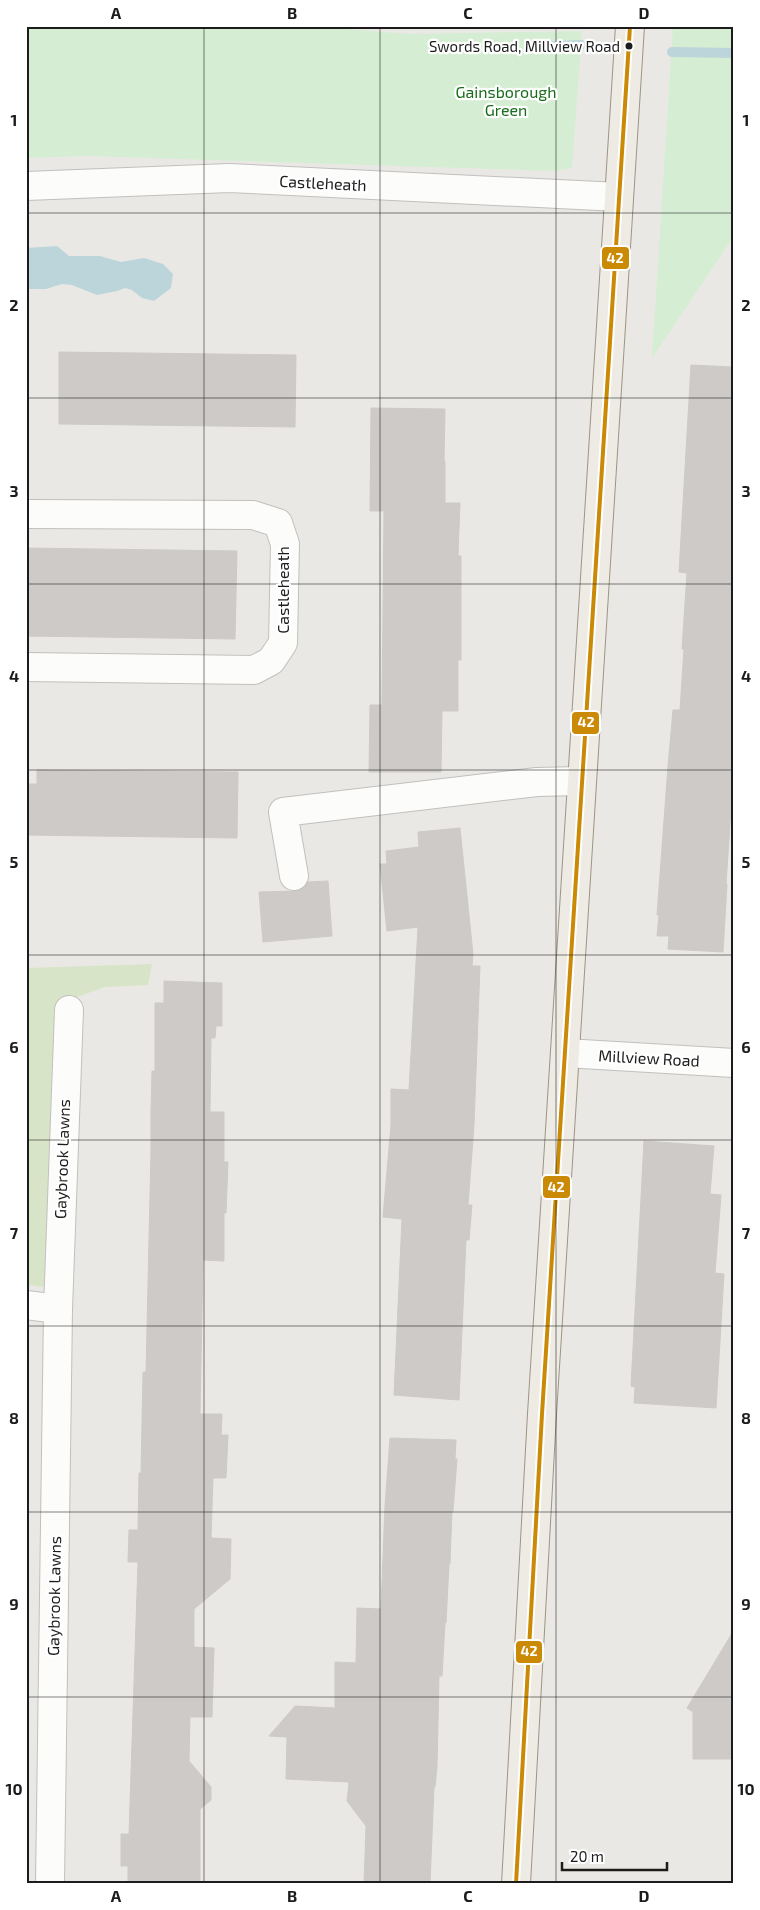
<svg xmlns="http://www.w3.org/2000/svg" width="760" height="1910" font-family="'Exo 2',sans-serif">
<style>
.grass{fill:#d8e4c7}
.park{fill:#d5eed3}
.water{fill:#bcd5da}
.lines{fill:none;stroke-linecap:round;stroke-linejoin:round}
.stream{stroke:#bcd5da;stroke-width:10}
.building{fill:#cdcac8;stroke:#cdcac7}
.minor-casing{stroke:#c1c0bf;stroke-width:30}
.major-casing{stroke:#9d9485;stroke-width:30}
.minor{stroke:#fcfcfb;stroke-width:28}
.major{stroke:#eeeae4;stroke-width:28}
.bus-1-casing{stroke:#fff;stroke-width:8}
.bus-1{stroke:#cb8a06;stroke-width:4}
.grid{fill:none;stroke:#1c1c1c;stroke-width:1;stroke-opacity:0.55}
.bus-dot{fill:#1c1c1c;stroke:#fff;stroke-width:2}
.labels{text-anchor:middle;stroke-width:4.5;stroke-linejoin:round;paint-order:stroke}
.bus-label{font-size:15px;fill:#1c1c1c;stroke:#fff;text-anchor:end}
.park-label{font-size:16px;fill:#176d1a;stroke:#fff}
.street-label{font-size:16px;fill:#1c1c1c;stroke:#fff}
.line-badge{stroke:#fff;stroke-width:2}
.badge-label{font-size:14px;text-anchor:middle;font-weight:bold;fill:#fff}
.neatline{fill:none;stroke:#1c1c1c;stroke-width:2}
.grid-label{font-size:16px;text-anchor:middle;font-weight:bold;fill:#1c1c1c}
</style>
<rect width="100%" height="100%" fill="#eae8e5"/>
<polygon class="grass" points="152,964 148,985 105,987 60,1003 46,1228 46,1287 26,1285 26,968"/>
<g class="park">
<polygon points="26,26 307,26 409,34 582,31 572,168 553,171 87,156 26,158"/>
<polygon points="673,26 734,26 734,236 652,358"/>
</g>
<polygon class="water" points="57,246 69,256 100,256 121,262 144,258 163,264 173,274 171,288 154,301 142,298 132,290 125,288 117,291 97,295 72,285 62,284 46,289 26,289 26,248"/>
<g class="lines">
<g class="stream">
<polyline points="539,47 581,45"/>
<polyline points="672,52 734,53"/>
</g>
</g>
<g class="building">
<polygon points="59,352 296,355 295,427 59,424"/>
<polygon points="691,365 732,367 731,381 734,381 734,803 732,803 730,824 726,884 727,884 723,952 668,949 669,936 657,936 659,915 657,915 668,766 673,710 680,710 684,649 682,649 687,573 679,572"/>
<polygon points="371,408 445,409 444,461 445,461 445,503 460,503 458,556 461,556 461,660 458,660 458,711 442,711 441,772 369,772 370,705 382,705 384,511 370,511"/>
<polygon points="26,548 237,551 235,639 26,636"/>
<polygon points="37,770 238,772 237,838 26,835 26,784 37,784"/>
<polygon points="460,828 473,954 472,966 480,966 474,1125 468,1205 472,1205 469,1240 466,1240 459,1400 394,1395 402,1219 383,1217 391,1125 391,1089 409,1090 418,927 387,931 380,864 387,864 386,851 419,847 418,832"/>
<polygon points="328,881 332,936 263,942 259,892 296,891 304,888 308,882"/>
<polygon points="164,981 222,983 222,1026 216,1026 215,1038 211,1038 210,1112 224,1112 224,1162 228,1162 226,1213 224,1213 224,1261 203,1260 200,1414 222,1414 221,1435 228,1435 226,1478 213,1478 211,1538 231,1539 230,1579 194,1609 194,1647 214,1648 212,1717 190,1717 189,1761 211,1787 211,1800 200,1809 200,1881 184,1881 184,1884 128,1884 128,1866 121,1866 121,1834 129,1834 138,1562 128,1562 129,1530 138,1530 139,1473 141,1473 143,1372 146,1372 151,1150 151,1111 152,1071 155,1071 155,1003 164,1003"/>
<polygon points="644,1141 714,1146 710,1194 721,1195 715,1273 724,1274 716,1408 634,1403 635,1387 631,1386"/>
<polygon points="390,1438 456,1440 455,1459 457,1459 453,1511 452,1511 450,1564 449,1564 446,1623 445,1623 442,1676 439,1676 437,1767 435,1787 434,1787 430,1884 364,1884 366,1826 347,1801 349,1782 286,1779 287,1737 269,1736 295,1706 335,1708 335,1662 356,1663 357,1608 381,1609 385,1506"/>
<polygon points="734,1630 734,1759 693,1759 693,1712 687,1708"/>
</g>
<g class="lines">
<defs>
<g id="minor">
<polyline points="26,186 229,178 619,197"/>
<polyline points="26,514 253,515 278,523 285,544 283,643 271,661 254,670 26,667"/>
<polyline points="294,876 283,812 537,782 581,781"/>
<polyline points="565,1053 734,1063"/>
<polyline points="26,1305 58,1309 69,1010"/>
<polyline points="50,1884 58,1309"/>
</g>
<polyline id="major" points="516,1884 542,1414 630,26"/>
</defs>
<use href="#minor" class="minor-casing"/>
<use href="#major" class="major-casing"/>
<use href="#minor" class="minor"/>
<use href="#major" class="major"/>
<defs>
<polyline id="bus-1" points="516,1884 542,1414 630,26"/>
</defs>
<use href="#bus-1" class="bus-1-casing"/>
<use href="#bus-1" class="bus-1"/>
</g>
<path class="grid" d="M 204,26 L 204,1884M 380,26 L 380,1884M 556,26 L 556,1884M 26,213 L 734,213M 26,398 L 734,398M 26,584 L 734,584M 26,770 L 734,770M 26,955 L 734,955M 26,1140 L 734,1140M 26,1326 L 734,1326M 26,1512 L 734,1512M 26,1697 L 734,1697"/>
<circle class="bus-dot" cx="629" cy="46" r="4.5"/>
<g class="labels">
<g class="bus-label">
<text x="620" y="52">Swords Road, Millview Road</text>
</g>
<g class="park-label">
<text x="506" y="98">Gainsborough<tspan x="506" dy="18">Green</tspan></text>
</g>
<g class="street-label">
<text transform="translate(323 183) rotate(3)" y="6">Castleheath</text>
<text transform="translate(283 590) rotate(-90)" y="6">Castleheath</text>
<text transform="translate(649 1058) rotate(3)" y="6">Millview Road</text>
<text transform="translate(62 1159) rotate(-88)" y="6">Gaybrook Lawns</text>
<text transform="translate(54 1596) rotate(-89)" y="6">Gaybrook Lawns</text>
</g>
</g>
<g class="line-badge">
<rect x="601" y="246" width="29" height="24" rx="5" fill="#cb8a06"/>
<rect x="571" y="711" width="29" height="24" rx="5" fill="#cb8a06"/>
<rect x="542" y="1175" width="29" height="24" rx="5" fill="#cb8a06"/>
<rect x="515" y="1640" width="28" height="24" rx="5" fill="#cb8a06"/>
</g>
<g class="badge-label">
<text x="615" y="263">42</text>
<text x="586" y="727">42</text>
<text x="556" y="1192">42</text>
<text x="529" y="1656">42</text>
</g>
<rect width="760" height="1910" fill="none" stroke="#ffffff" stroke-width="55"/>
<path d="M562 1862v8h105v-8" fill="none" stroke="#1c1c1c" stroke-width="2.5"/>
<text x="570" y="1862" font-size="15" fill="#1c1c1c" stroke="#ffffff" stroke-width="4" paint-order="stroke">20 m</text>
<rect x="28" y="28" width="704" height="1854" class="neatline"/>
<g class="grid-label">
<text x="116" y="19">A</text>
<text x="292" y="19">B</text>
<text x="468" y="19">C</text>
<text x="644" y="19">D</text>
<text x="14" y="126">1</text>
<text x="746" y="126">1</text>
<text x="14" y="311">2</text>
<text x="746" y="311">2</text>
<text x="14" y="497">3</text>
<text x="746" y="497">3</text>
<text x="14" y="682">4</text>
<text x="746" y="682">4</text>
<text x="14" y="868">5</text>
<text x="746" y="868">5</text>
<text x="14" y="1053">6</text>
<text x="746" y="1053">6</text>
<text x="14" y="1239">7</text>
<text x="746" y="1239">7</text>
<text x="14" y="1424">8</text>
<text x="746" y="1424">8</text>
<text x="14" y="1610">9</text>
<text x="746" y="1610">9</text>
<text x="14" y="1795">10</text>
<text x="746" y="1795">10</text>
<text x="116" y="1902">A</text>
<text x="292" y="1902">B</text>
<text x="468" y="1902">C</text>
<text x="644" y="1902">D</text>
</g>
</svg>
